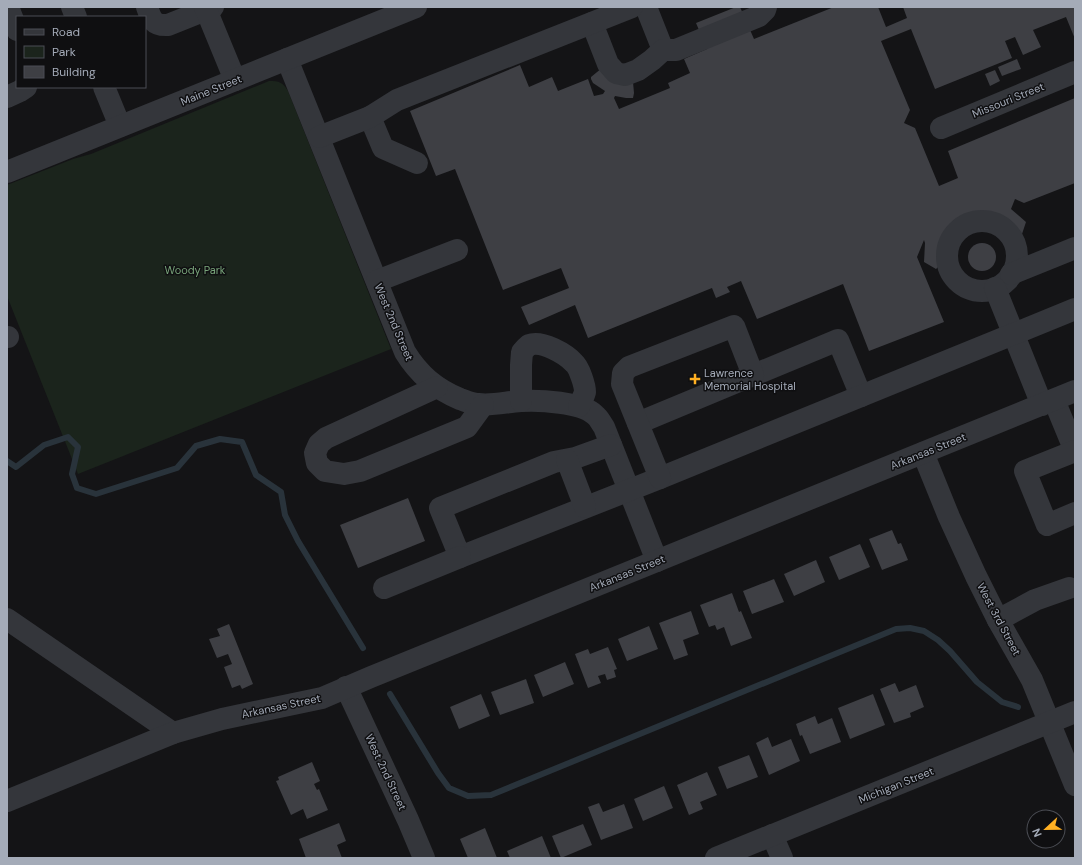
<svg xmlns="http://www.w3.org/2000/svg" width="1082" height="865" font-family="'DM Sans',sans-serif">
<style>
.green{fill:#1b241c}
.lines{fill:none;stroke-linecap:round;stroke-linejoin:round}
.stream{stroke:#29333b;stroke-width:6}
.building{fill:#3e3f44}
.minor{stroke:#34363b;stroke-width:22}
.poi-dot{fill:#ffb023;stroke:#0f0f11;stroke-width:1.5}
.labels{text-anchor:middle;stroke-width:3;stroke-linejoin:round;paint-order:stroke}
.street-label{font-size:11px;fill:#a4abb8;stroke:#0f0f11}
.park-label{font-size:11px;fill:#79a57b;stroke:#0f0f11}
.poi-label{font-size:11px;fill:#a4abb8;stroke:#0f0f11;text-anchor:start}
</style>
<rect width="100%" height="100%" fill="#141416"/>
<path class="green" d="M 269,81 C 279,81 283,82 288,91 L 391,349 L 78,474 L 7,296 L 7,185 L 73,159 L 91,154 Z"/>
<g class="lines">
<g class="stream">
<polyline points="7,461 16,467 44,445 68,437 78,447 72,474 77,488 96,494 177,468 196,446 220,439 242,442 256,475 281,492 285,515 298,541 363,648"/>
<polyline points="390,694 438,773 449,788 468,796 491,795 896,629 910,628 924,631 938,640 950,651 977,682 1002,702 1018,707"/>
</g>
</g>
<g class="building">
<polygon points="736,7 740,7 754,39 834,7 878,7 886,27 907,18 903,7 1075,7 1075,39 1066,17 1033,30 1041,47 1023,55 1015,37 1005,41 1012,58 935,89 911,29 881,41 910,110 904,123 915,128 939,186 958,178 948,151 1075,98 1075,183 1024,203 1015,199 1011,209 1026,222 1022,234 1009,235 1000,226 990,222 979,221 968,223 958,230 950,238 946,249 945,260 936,269 924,262 925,243 924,240 917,257 944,322 869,351 843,284 757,319 741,281 727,287 730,292 716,298 712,288 588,338 575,305 529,325 521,307 569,288 561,268 503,290 455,169 436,176 410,111 520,65 529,87 552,77 558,91 588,79 594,96 603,94 605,91 593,83 591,79 591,77 602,68 633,82 634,93 633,98 626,98 615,96 614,98 619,109 670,88 668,83 690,73 684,59 707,49 696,23"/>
<polygon points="1017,59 1021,69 1002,76 998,67"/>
<polygon points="995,70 1000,81 990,86 985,74"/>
<circle cx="982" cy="257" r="14"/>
<polygon points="408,498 425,541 358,568 340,525"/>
<polygon points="892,530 898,544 901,543 908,560 882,570 869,539"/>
<polygon points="860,544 870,567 839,580 829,557"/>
<polygon points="816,560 825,582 794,596 784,574"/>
<polygon points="774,579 784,602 752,614 743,591"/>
<polygon points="732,593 739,612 741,611 752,638 731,646 724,627 717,630 715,625 709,627 700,605"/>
<polygon points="691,611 699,634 683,640 688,655 674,660 659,623"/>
<polygon points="229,624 253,684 242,689 240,685 232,688 224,667 232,664 228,654 217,658 209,639 220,636 217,629"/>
<polygon points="649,626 658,649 627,661 618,639"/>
<polygon points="608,647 617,669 614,670 616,677 607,680 605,674 598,676 601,683 588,688 575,654 588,649 590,654"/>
<polygon points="565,662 574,684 543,697 534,675"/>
<polygon points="526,679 534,703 500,715 491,692"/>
<polygon points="895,683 899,692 916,685 924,707 910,713 911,717 894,723 880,689"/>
<polygon points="481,694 490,716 459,729 450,707"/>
<polygon points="873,694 885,725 850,739 838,708"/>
<polygon points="815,716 818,724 832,718 841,742 810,754 802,735 800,736 796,724"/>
<polygon points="768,737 772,747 791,739 800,761 769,775 756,743"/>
<polygon points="749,755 758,777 727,789 718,767"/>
<polygon points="312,762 320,781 314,784 317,790 319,789 328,810 307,819 303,809 291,815 276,781 279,780 278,777"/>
<polygon points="707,772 717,795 700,802 703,809 689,815 677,785"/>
<polygon points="664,786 673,808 643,821 634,799"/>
<polygon points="599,803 603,812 624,804 633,828 601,840 588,807"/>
<polygon points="339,823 346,841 337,845 342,858 306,858 299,839"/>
<polygon points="583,824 592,845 561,858 552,836"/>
<polygon points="485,828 497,858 468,858 460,839"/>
<polygon points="542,836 551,858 510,858 507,851"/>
</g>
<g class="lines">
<g class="minor">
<polyline points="8,7 17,30"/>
<polyline points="72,7 76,17"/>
<path d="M 147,7 C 151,19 153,26 168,25 L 213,7"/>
<polyline points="205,7 235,80"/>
<polyline points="646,7 663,50"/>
<polyline points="592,23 608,64 616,73 625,75 638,70 652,60 663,50 676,50 759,16 765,10 766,7"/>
<path d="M 287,59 L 405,352 C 419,375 436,389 460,399 C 466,401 472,404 478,404 C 492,406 506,402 521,401 C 539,400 582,402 595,415 C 599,418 601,423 604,427 L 657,561"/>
<polyline points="104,87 120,126"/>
<polyline points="7,97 20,91 26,87"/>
<polyline points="370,117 383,148 417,163"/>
<polyline points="941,128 1075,72"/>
<polyline points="319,137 370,117 397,100 632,7"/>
<polyline points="7,172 416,7"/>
<circle cx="982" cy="256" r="35"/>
<polyline points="1011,274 1075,248"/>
<polyline points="377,281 457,250"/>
<polyline points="995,288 1042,405"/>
<polyline points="7,337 8,337"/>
<polyline points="437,387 326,438 319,444 315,453 317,463 325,471 344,474 360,471 467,427 483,405"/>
<polyline points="1054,400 1075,451"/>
<path d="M 521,401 L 521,365 L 522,352 C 524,350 527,346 529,345 C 542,340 566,354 574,363 C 579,367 585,385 585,392 C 584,396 581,402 579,406"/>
<polyline points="638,423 838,340 861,396"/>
<polyline points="611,445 575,458 554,462 440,508 460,557 660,478 1075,309"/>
<polyline points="1075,451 1025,471 1047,525 1075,513"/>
<polyline points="923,453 949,517 976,576 998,620 1032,680 1075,785"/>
<polyline points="567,460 585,507"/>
<polyline points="660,478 622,384 623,373 629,367 734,326 753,375"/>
<polyline points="384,588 460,557"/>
<polyline points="7,619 173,733"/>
<polyline points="998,620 1035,600 1069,588"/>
<polyline points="346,687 408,820 424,858"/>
<polyline points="7,801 173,733 222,719 322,698 371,677 1075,391"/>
<polyline points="772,835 782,858"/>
<polyline points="716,858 1075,712"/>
</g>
</g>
<path class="poi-dot" d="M693 373h4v4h4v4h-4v4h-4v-4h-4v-4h4z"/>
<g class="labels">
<g class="street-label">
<text transform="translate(211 90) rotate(-22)" y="4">Maine Street</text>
<text transform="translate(1008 100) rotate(-22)" y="4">Missouri Street</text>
<text transform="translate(394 322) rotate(67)" y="4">West 2nd Street</text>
<text transform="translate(928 451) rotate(-22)" y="4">Arkansas Street</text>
<text transform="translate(627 573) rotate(-22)" y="4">Arkansas Street</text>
<text transform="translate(999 619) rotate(62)" y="4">West 3rd Street</text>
<text transform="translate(281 706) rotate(-12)" y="4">Arkansas Street</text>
<text transform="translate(386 772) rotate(65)" y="4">West 2nd Street</text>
<text transform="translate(896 785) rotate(-22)" y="4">Michigan Street</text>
</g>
<g class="park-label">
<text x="195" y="274">Woody Park</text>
</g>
<g class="poi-label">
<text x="704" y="377">Lawrence<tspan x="704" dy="13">Memorial Hospital</tspan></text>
</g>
</g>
<rect width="1082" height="865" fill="none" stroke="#a4abb8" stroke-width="16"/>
<rect x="16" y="16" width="130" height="72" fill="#0f0f11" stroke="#4b4d54"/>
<rect x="24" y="29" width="20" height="6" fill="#34363b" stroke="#4b4d54"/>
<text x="52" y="36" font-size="12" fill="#a4abb8">Road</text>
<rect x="24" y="46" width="20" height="12" fill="#1b241c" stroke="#4b4d54"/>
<text x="52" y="56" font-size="12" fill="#a4abb8">Park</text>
<rect x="24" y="66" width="20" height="12" fill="#3e3f44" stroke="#4b4d54"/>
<text x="52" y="76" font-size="12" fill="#a4abb8">Building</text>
<g transform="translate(1046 829) rotate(248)"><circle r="19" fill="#0f0f11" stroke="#4b4d54"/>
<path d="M0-3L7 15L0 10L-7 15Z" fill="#ffb023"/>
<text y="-6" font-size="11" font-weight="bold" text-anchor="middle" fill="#a4abb8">N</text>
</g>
</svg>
